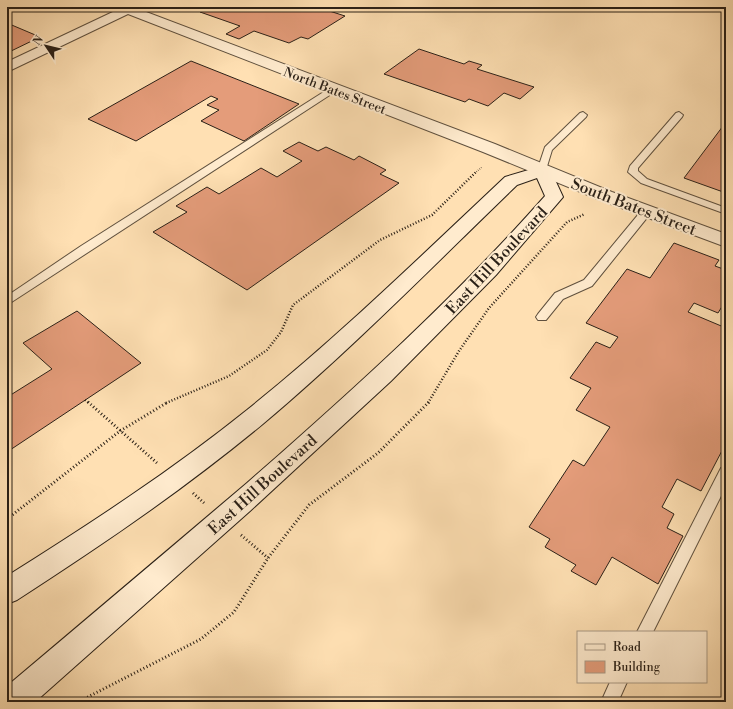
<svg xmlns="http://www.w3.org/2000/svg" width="733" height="709" font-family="'Libre Bodoni',serif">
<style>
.building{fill:#e49c7a;stroke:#2a2017}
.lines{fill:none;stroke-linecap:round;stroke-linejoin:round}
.lane-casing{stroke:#5f503e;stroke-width:2}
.street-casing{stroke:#5f503e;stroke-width:2}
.secondary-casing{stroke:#2a2017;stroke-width:2}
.path-far2{stroke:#2a2017;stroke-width:1.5;stroke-dasharray:0.5 1.5;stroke-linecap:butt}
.path-far1{stroke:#2a2017;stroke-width:2.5;stroke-dasharray:1 2;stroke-linecap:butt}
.path{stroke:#2a2017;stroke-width:3;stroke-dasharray:1 2.5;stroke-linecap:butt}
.lane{fill:#ffebce;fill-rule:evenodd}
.street{fill:#ffebce;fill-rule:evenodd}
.secondary{fill:#ffebce;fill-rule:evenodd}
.labels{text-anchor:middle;stroke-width:4;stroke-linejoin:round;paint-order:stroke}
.far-street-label{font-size:13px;fill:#2a2017;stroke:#ffebce}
.street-label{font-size:16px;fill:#2a2017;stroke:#ffebce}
</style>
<rect width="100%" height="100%" fill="#ffe0b3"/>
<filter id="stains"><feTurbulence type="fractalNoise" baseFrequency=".005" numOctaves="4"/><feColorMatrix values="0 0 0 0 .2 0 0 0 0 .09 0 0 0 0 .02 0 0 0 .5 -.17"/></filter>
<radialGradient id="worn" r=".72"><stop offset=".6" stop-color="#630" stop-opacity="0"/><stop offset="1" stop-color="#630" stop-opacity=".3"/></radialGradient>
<g class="building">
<polygon points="210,7 317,7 345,16 308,39 301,37 289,43 254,31 239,39 226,34 240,26 200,12"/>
<polygon points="7,23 40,37 7,53"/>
<polygon points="419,49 464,64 469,61 482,65 477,69 534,87 520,99 504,93 488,106 469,99 465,102 384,74"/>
<polygon points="191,61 299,104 244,141 201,121 219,110 207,105 218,99 211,96 136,141 88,119"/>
<polygon points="723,126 726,127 726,193 684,178"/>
<polygon points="299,142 318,151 326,147 354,160 359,156 386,170 380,174 399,183 247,290 153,232 187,212 176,206 207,187 219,194 261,168 277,177 302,161 283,151"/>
<polygon points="674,243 719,260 715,266 726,270 726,300 718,313 694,303 688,312 726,328 726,443 701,491 677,479 662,507 674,514 667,528 683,536 658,584 612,557 596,585 571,571 576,565 545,547 550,539 529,527 573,460 584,466 610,427 576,410 591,388 570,378 596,342 610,348 618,337 586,323 627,269 650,278"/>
<polygon points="77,311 141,363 7,452 7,394 9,396 52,369 23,343"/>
</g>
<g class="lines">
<defs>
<g id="lane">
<polygon points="333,86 337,89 336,91 7,305 7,296 81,246"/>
<polygon points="583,112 587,115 586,117 552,150 545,173 539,173 537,171 545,147 580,113"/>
<polygon points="679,112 683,115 682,117 638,168 638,171 647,179 726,208 726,214 641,183 628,172 630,166 676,113"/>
<polygon points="646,209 650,210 651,212 650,214 592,286 563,299 546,320 538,320 536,317 538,314 555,293 584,280 642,210"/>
<polygon points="726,466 726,486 653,632 637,632 721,468"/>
<polygon points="610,682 627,682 618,702 601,702"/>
</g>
<polygon id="street" points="114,7 133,7 495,144 612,192 726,234 726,247 600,200 483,152 128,14 7,72 7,62 117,10"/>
<path id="secondary" d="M 542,166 L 548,167 L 551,171 L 563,197 L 496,275 L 391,381 L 250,511 L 35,702 L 7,702 L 7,686 C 87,619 167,551 247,483 C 351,392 453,300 545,196 L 537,178 L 517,185 C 434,265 353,348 264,423 C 186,488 102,545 17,600 L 7,604 L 7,576 C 90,524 171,471 247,410 C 338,337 421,256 505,177 Z"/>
</defs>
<use href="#lane" class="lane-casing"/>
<use href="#street" class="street-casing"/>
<use href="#secondary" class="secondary-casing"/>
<polyline class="path-far2" points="475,173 482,167"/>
<g class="path-far1">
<polyline points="85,400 89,403"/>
<polyline points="166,403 229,376 267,350 281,332 293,305 380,240 432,215 476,172"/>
<polyline points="428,403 459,351 489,308 567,222 585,214"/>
</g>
<g class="path">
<polyline points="88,402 157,463"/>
<polyline points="193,493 204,503"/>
<polyline points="7,519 120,431 168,402"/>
<polyline points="241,535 268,558"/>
<polyline points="78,702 201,639 234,612 268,558 309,505 378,453 429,402"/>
</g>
<use href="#lane" class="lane"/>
<use href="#street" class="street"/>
<use href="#secondary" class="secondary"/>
</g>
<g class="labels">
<g class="far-street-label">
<text transform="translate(335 90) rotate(21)" y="5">North Bates Street</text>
</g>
<g class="street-label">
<text transform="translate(634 206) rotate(21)" y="6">South Bates Street</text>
<text transform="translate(496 260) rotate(-47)" y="6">East Hill Boulevard</text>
<text transform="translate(262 484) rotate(-42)" y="6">East Hill Boulevard</text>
</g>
</g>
<rect width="733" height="709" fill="none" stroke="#ffe0b3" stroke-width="24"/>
<rect x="8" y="8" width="717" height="693" fill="none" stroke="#2a2017" stroke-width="2"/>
<rect x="12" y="12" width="709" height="685" fill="none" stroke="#2a2017"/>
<rect x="577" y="631" width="130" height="52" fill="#ffebce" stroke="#aa9a85"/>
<rect x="585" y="644" width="20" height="6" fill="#ffebce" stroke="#aa9a85"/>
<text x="613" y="651" font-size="12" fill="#2a2017">Road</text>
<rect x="585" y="661" width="20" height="12" fill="#e49c7a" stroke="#aa9a85"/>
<text x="613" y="671" font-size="12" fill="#2a2017">Building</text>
<g transform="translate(46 46) rotate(305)" stroke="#ffebce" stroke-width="3" paint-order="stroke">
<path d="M0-3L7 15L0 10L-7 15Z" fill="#2a2017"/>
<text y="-6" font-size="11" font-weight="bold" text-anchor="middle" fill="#2a2017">N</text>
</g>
<rect width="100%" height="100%" filter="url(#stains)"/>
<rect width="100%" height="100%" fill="url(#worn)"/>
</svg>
